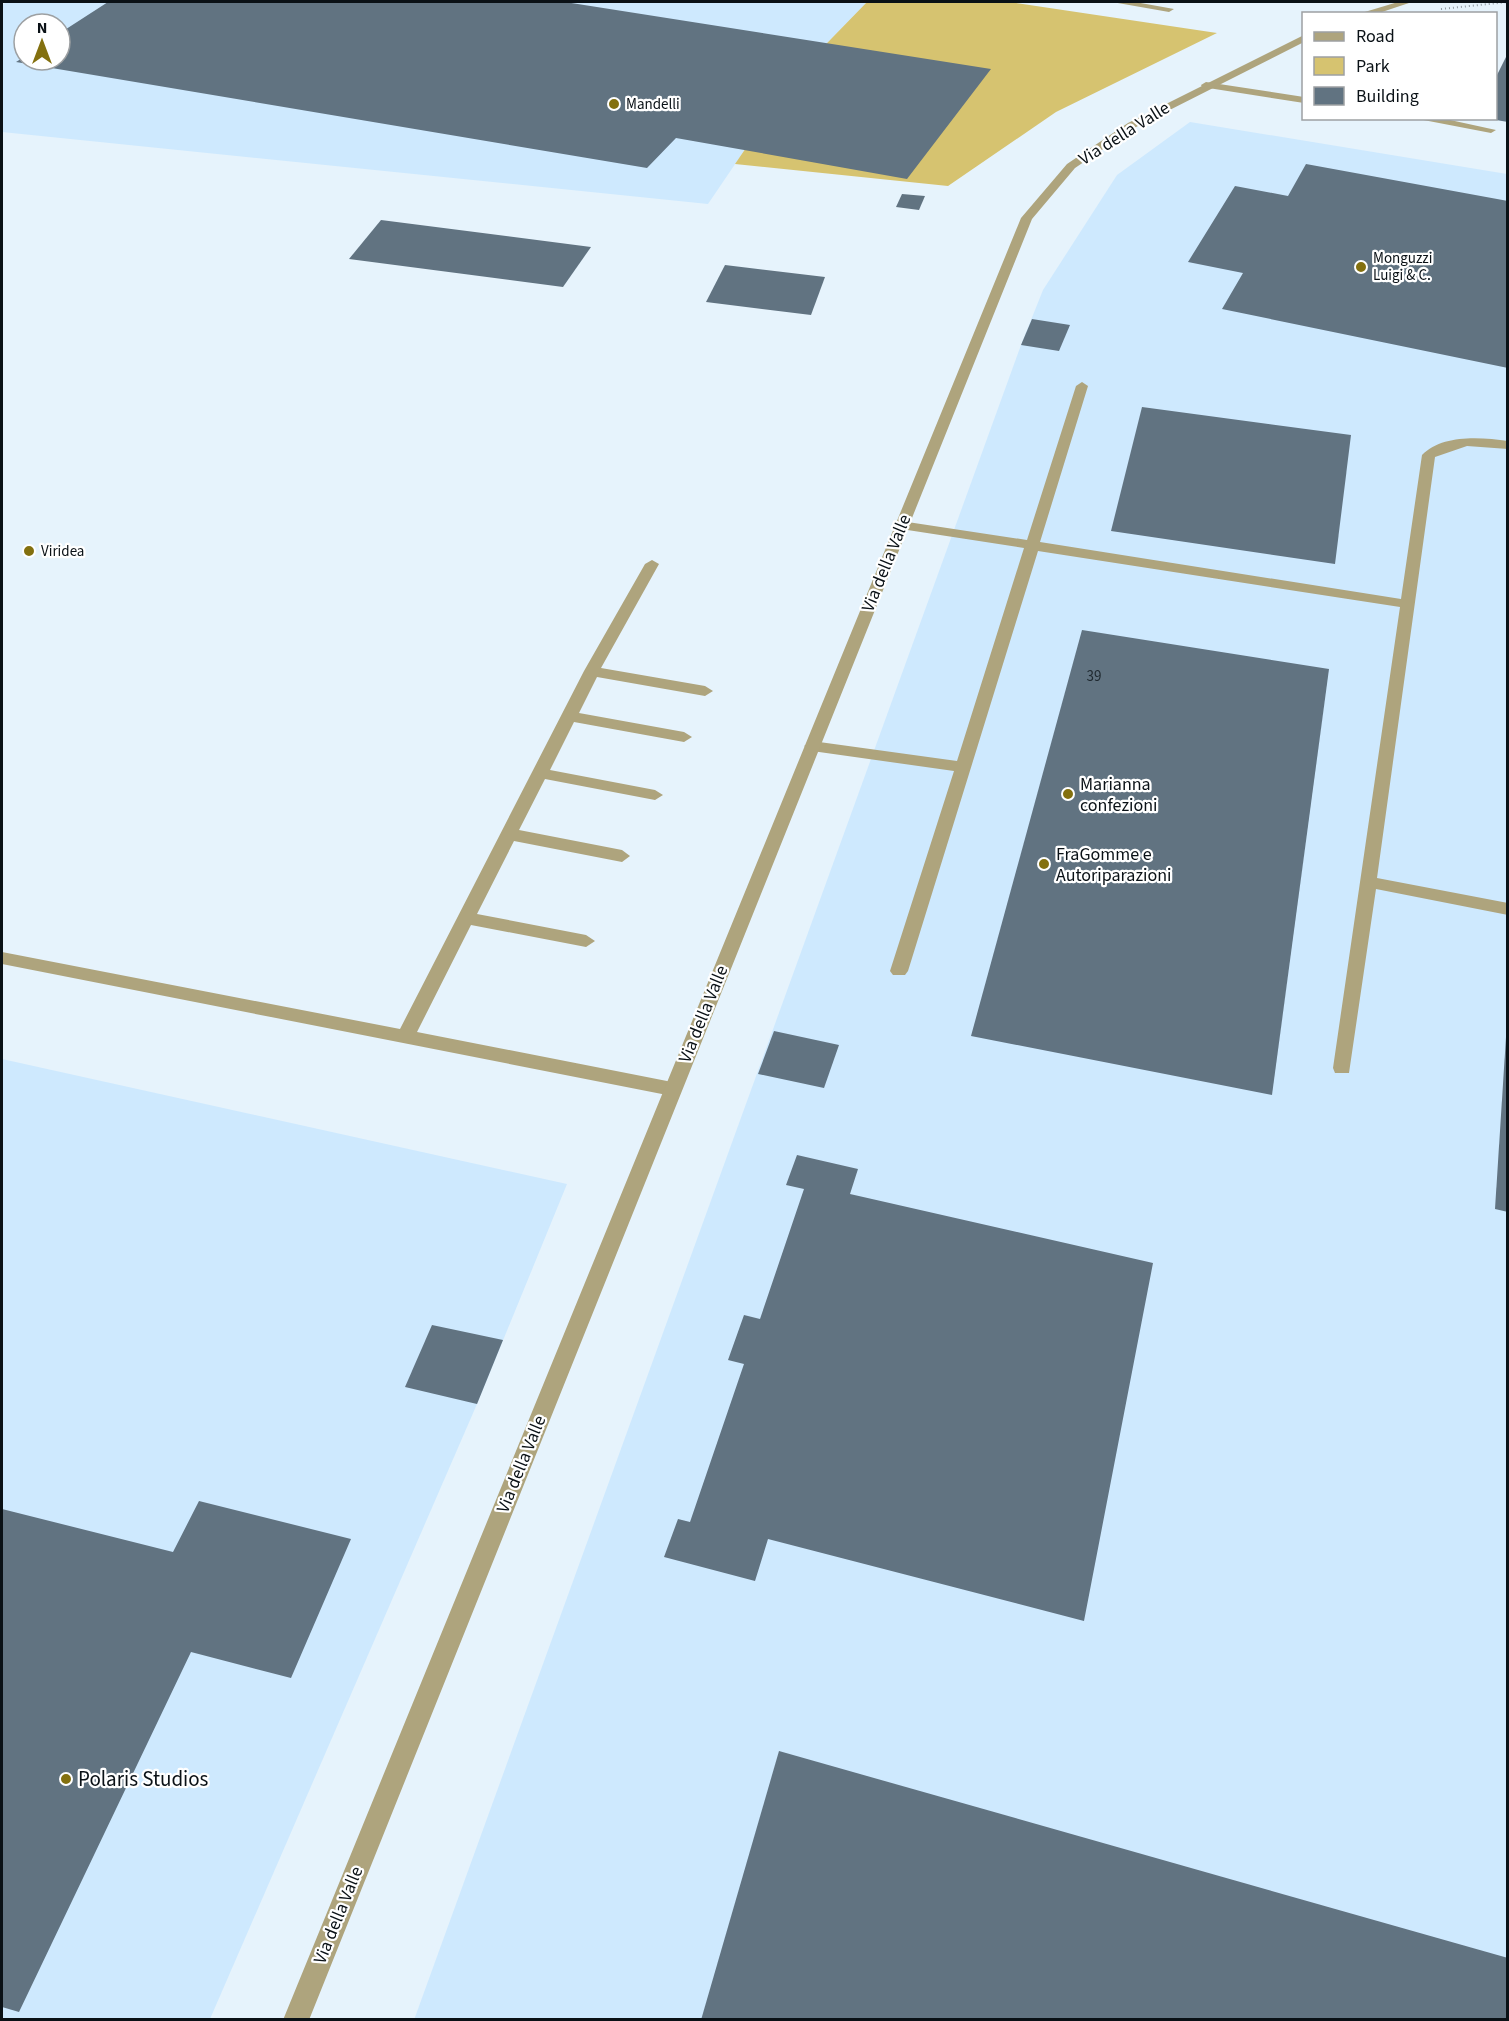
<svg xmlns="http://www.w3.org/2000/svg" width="1509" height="2021" font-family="'Source Sans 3',sans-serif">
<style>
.built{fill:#cee9fe;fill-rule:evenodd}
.green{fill:#d6c370}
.building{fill:#617381}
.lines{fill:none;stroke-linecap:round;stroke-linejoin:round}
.path{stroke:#919ba3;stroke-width:2;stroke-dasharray:1 3;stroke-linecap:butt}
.lane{fill:#aea47d;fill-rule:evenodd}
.street{fill:#aea47d;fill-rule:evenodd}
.poi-dot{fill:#83700f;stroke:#fff;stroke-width:2}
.labels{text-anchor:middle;stroke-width:4.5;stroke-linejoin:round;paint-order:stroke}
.far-poi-label{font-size:15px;fill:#0a1116;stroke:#fff;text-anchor:start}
.number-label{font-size:15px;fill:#202a31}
.street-label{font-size:18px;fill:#0a1116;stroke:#fff}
.poi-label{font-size:18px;fill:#0a1116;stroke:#fff;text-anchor:start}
.near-poi-label{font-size:21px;fill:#0a1116;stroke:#fff;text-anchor:start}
</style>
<rect width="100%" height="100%" fill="#e6f3fc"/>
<g class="built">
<path d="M 7,2 L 867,2 L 795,76 L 708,204 L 2,132 L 2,5 ZM 24,24 L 60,24 L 60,60 L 24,60 Z"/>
<polygon points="1190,122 1507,174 1507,2019 414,2020 1021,345 1043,290 1117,175"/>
<polygon points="2,1059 567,1184 477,1404 210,2019 2,2020"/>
</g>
<polygon class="green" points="867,2 1009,2 1217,33 1056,112 948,186 735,164 795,76"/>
<g class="building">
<polygon points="108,2 565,2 991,69 907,179 676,138 647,168 16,62 24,57 24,60 60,60 60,33"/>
<polygon points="1508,53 1508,122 1496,120 1496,77"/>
<polygon points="1306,164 1508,201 1508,368 1222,309 1243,273 1188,262 1235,186 1288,196"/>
<polygon points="902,194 925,196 919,210 896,207"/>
<polygon points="381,220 591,247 563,287 349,259"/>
<polygon points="725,265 825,277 811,315 706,302"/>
<polygon points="1032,319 1070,325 1059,351 1021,345"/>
<polygon points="1142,407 1351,435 1335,564 1111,531"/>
<polygon points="1082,630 1329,669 1272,1095 971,1036"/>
<polygon points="774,1031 839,1045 824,1088 758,1074"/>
<polygon points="1506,1037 1508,1037 1508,1212 1495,1209"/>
<polygon points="797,1155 858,1169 850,1194 1153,1263 1084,1621 768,1539 755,1581 664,1557 678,1519 690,1522 744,1364 728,1360 744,1315 760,1319 804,1189 786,1185"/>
<polygon points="432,1325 503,1340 477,1404 405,1387"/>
<polygon points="199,1501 351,1539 291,1678 191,1652 19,2012 2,2007 2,1509 173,1552"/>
<polygon points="779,1751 1508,1958 1508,2020 701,2020"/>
</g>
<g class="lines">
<polyline class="path" points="1441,9 1508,2"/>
<g class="lane">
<polygon points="1112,2 1135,2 1174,9 1169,12"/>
<polygon points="1206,82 1304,97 1304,103 1202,87 1201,85"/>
<polygon points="1413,118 1441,118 1496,130 1491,133"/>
<path d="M 1082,382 L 1088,386 L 1040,542 L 1401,599 L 1422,455 C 1442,434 1481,437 1508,441 L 1508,449 L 1467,446 L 1435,457 L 1377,878 L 1508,903 L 1508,915 L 1376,889 L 1349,1073 L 1335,1073 L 1333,1068 L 1400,607 L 1038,551 L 908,971 L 905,975 L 893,975 L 890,971 L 954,771 L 812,751 L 804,746 L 812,741 L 957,761 L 1024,548 L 901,529 L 894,525 L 901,521 L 1027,540 L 1076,386 Z"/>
<polygon points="652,560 659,564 601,668 705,686 713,691 705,696 597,677 579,713 684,732 692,737 684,742 574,722 550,770 655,790 663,795 655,800 545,779 519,830 622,850 630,856 622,862 514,841 477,914 586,935 595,941 586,947 471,925 417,1032 672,1082 679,1084 681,1089 679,1094 672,1096 2,964 2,952 400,1029 584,671 645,564"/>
</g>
<g class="street">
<polygon points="1398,2 1412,2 1376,14 1358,14"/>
<polygon points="1304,35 1304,42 1136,127 1075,168 1032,219 309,2020 283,2020 1021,218 1067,164 1128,123"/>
</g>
</g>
<g class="poi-dot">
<circle cx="614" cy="104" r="6"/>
<circle cx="1361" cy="267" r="6"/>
<circle cx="29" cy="551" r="6"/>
<circle cx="1068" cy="794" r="6"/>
<circle cx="1044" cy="864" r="6"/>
<circle cx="66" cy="1779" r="6"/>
</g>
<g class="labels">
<g class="far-poi-label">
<text x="626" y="109">Mandelli</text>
<text x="1373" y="263">Monguzzi<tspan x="1373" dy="17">Luigi &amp; C.</tspan></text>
<text x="41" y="556">Viridea</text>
</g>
<g class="number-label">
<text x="1094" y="681">39</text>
</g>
<g class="street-label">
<text transform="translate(1124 133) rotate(-32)" y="6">Via della Valle</text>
<text transform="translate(886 563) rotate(-68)" y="6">Via della Valle</text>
<text transform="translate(703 1014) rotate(-68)" y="6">Via della Valle</text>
<text transform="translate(521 1464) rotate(-68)" y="6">Via della Valle</text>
<text transform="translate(338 1915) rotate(-68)" y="6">Via della Valle</text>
</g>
<g class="poi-label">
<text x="1080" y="790">Marianna<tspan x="1080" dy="21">confezioni</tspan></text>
<text x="1056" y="860">FraGomme e<tspan x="1056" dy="21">Autoriparazioni</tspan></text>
</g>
<g class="near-poi-label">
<text x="78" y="1786">Polaris Studios</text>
</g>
</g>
<rect width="1509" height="2021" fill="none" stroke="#0a1116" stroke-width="6"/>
<rect x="1302" y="12" width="195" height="108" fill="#ffffff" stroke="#9da0a2" stroke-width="1.5"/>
<rect x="1314" y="32" width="30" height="9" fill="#aea47d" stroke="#9da0a2" stroke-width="1.5"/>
<text x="1356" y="42" font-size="18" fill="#0a1116">Road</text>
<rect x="1314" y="57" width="30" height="18" fill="#d6c370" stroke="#9da0a2" stroke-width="1.5"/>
<text x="1356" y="72" font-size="18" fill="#0a1116">Park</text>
<rect x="1314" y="87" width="30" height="18" fill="#617381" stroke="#9da0a2" stroke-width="1.5"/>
<text x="1356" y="102" font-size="18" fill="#0a1116">Building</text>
<g transform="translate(42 42)"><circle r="28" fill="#ffffff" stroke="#9da0a2" stroke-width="1.5"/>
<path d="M0-4.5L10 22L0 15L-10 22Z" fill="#83700f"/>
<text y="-9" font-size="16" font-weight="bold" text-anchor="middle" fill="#0a1116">N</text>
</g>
</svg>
